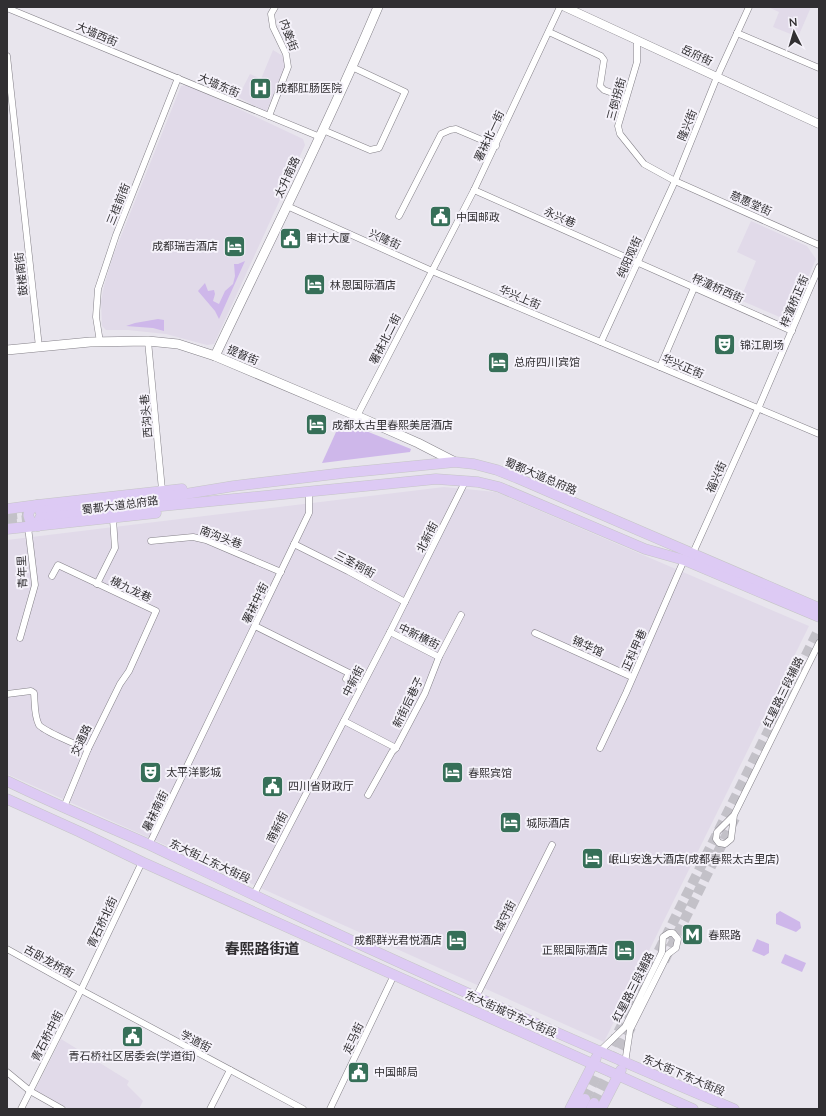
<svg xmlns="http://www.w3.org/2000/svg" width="826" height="1116" font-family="Lato,'Noto Sans SC',sans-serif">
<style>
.built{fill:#e1dae9}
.green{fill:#ceb7ea}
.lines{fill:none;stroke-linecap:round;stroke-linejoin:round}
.primary-tunnel{stroke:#c3c1c8;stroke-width:10;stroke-dasharray:10 5;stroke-linecap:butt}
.minor-casing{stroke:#848188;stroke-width:7}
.tertiary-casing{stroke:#848188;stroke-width:9}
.secondary-casing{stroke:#848188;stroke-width:10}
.primary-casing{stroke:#c5c5c6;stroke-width:11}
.minor{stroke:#fff;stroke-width:6}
.tertiary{stroke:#fff;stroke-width:8}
.secondary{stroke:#fff;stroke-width:9}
.primary{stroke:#ddcaf4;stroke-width:10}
.labels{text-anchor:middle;stroke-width:4;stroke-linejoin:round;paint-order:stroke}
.street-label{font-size:11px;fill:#312f32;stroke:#f5f2fa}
.poi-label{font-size:11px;fill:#312f32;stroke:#f5f2fa;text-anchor:start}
.district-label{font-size:15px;font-weight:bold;fill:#312f32;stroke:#f5f2fa}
</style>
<rect width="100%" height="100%" fill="#e8e5ed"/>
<g class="built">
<polygon points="768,7 811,7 798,37 773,27 779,12"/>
<polygon points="273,50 283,56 286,67 266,112 238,97 250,74 261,79"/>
<polygon points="188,85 303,139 305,145 214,344 207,345 166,334 128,330 106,330 102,326 101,301 104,286 113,256 181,86"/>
<polygon points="751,221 807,246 816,259 789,321 740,300 756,261 737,252"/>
<polygon points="444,487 496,492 809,626 604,1042 7,774 7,540"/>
<polygon points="61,1039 129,1081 127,1085 143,1101 139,1109 69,1109 35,1090"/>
</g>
<g class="green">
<polygon points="245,261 219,319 215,311 198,291 205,283 208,291 214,290 215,294 213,301 219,304 225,291 233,284 235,276 234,264 238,264"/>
<polygon points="158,319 164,320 164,331 153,328 126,326 135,323"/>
<polygon points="341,421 411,449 410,452 322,463"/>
<polygon points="780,911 800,922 801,928 796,932 776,924 776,914"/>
<polygon points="757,939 769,944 769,953 764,956 752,951"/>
<polygon points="785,954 806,963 802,972 781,963"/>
</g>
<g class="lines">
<g class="primary-tunnel">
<polyline points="7,515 36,512"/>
<polyline points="7,522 37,519"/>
<polyline points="664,961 735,818"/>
<polyline points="585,1099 819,629"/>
<polyline points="594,1103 631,1027"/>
</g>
<defs>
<g id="minor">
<polyline points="7,8 320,137"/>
<polyline points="549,32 601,56 604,60 600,86 604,90 626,98"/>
<polyline points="737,33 819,68"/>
<polyline points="637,44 637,62 618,126 620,134 644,164 675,181 819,245"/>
<polyline points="7,56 39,347"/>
<polyline points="269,116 288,67 286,54 273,27 271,14 275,7"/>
<polyline points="323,130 370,150 379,148 405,92 352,67"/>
<polyline points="474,190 792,331"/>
<polyline points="287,206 432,271 819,434"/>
<polyline points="399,216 441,134 450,130 456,129 496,146"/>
<polyline points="148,341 162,490"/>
<polyline points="100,342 96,317 98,289 116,235 178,78"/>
<polyline points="601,342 675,181 717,77 749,7"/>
<polyline points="660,367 694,288"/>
<polyline points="357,416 474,190 560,7"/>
<polyline points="151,541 193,537 206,540 281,572"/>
<polyline points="294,544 348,571 405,602"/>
<polyline points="693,553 758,409 819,267"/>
<polyline points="52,576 58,565 156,611 129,671 120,684 88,749 64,807"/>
<polyline points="97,584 115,548 113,519"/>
<polyline points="255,626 349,673 346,679 361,687"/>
<polyline points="390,632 439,657"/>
<polyline points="535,633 632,677"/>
<polyline points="20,638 35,585 28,527"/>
<path d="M 7,694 L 31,691 L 34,693 C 35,703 34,716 39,725 C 44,731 79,746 88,749"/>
<polyline points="344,721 396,748"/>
<polyline points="600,748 626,693 684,560"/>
<polyline points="368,795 392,752 396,748 425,693 439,657 461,615"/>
<polyline points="734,815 717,832 716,839 719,843 725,844 731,839 734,815 819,643"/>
<polyline points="149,845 309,513 309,492"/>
<polyline points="254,894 390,632 466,480"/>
<polyline points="7,949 81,990 303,1109"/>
<polyline points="476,997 552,845"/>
<polyline points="600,1051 625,1027 662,952 663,937 669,933 673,933 678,939 676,948 668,954 630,1030 625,1063"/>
<polyline points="7,1072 30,1091 62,1109"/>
<polyline points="21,1109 81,990 142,862"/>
<polyline points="210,1109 230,1070"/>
<polyline points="330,1109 394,975"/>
</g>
<polyline id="tertiary" points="565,7 819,124"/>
<g id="secondary">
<polyline points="7,350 90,342 148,341 178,344 215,356 357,416 418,443 455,462"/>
<path d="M 215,356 C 270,240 328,125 378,7"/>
</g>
<g id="primary">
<path d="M 37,505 C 24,511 27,521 38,526"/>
<polyline points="7,509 37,505 182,489"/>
<polyline points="40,511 167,497 234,486 343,473 455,462 474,464 497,470 517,478 819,608"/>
<polyline points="40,518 436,479 478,482 499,487 645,549 684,560 819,617"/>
<polyline points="7,529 156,513"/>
<path d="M 7,781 C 54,804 102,824 150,845 C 202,870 253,895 305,919 C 447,985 590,1048 734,1109"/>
<polyline points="7,799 80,832 142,862 693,1109"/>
<polyline points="570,1109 596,1058"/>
<polyline points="580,1109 585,1099"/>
<polyline points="591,1109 594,1103"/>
<polyline points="601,1109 621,1070"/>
</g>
</defs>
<use href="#minor" class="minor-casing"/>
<use href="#tertiary" class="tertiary-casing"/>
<use href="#secondary" class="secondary-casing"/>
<use href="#primary" class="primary-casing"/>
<use href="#minor" class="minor"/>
<use href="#tertiary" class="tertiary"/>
<use href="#secondary" class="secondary"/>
<use href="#primary" class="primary"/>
</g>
<defs>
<symbol id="hospital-square" viewBox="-11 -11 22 22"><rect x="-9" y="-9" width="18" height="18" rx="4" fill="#366f58" stroke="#f5f2fa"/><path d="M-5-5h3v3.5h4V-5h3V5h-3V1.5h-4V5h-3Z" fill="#fff"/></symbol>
<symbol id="civic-square" viewBox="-11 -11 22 22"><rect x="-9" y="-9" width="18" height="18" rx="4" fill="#366f58" stroke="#f5f2fa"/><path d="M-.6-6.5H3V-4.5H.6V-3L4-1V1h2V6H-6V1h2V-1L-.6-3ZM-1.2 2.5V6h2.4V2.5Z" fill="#fff"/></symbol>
<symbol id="hotel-square" viewBox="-11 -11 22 22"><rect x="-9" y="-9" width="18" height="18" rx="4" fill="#366f58" stroke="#f5f2fa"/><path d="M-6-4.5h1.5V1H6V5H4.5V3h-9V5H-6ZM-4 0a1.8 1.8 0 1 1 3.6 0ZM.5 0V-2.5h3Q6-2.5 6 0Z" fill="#fff"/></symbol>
<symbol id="theatre-square" viewBox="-11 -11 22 22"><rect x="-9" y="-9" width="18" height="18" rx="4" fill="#366f58" stroke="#f5f2fa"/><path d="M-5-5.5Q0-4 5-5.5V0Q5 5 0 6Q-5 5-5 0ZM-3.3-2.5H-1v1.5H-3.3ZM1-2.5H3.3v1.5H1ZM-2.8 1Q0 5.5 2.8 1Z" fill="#fff"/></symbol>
<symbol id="metro-square" viewBox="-11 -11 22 22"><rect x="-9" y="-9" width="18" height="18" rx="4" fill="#366f58" stroke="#f5f2fa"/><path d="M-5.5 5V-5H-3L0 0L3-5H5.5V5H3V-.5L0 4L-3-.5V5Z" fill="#fff"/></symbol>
</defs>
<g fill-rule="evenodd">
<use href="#hospital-square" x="248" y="76" width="25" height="25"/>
<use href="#civic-square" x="428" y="204" width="25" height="25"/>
<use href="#civic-square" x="278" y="226" width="25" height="25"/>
<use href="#hotel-square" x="222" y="234" width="25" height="25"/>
<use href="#hotel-square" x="302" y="272" width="25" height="25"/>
<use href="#theatre-square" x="712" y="332" width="25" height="25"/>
<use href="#hotel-square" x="486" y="350" width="25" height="25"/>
<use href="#hotel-square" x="304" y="412" width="25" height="25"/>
<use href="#theatre-square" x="138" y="760" width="25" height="25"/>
<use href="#hotel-square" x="440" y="760" width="25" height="25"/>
<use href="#civic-square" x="260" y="774" width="25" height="25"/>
<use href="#hotel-square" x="498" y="810" width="25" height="25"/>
<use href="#hotel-square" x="580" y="846" width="25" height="25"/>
<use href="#metro-square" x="680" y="922" width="25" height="25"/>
<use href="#hotel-square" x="444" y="928" width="25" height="25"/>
<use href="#hotel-square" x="612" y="938" width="25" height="25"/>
<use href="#civic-square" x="120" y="1024" width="25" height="25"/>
<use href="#civic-square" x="346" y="1060" width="25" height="25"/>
</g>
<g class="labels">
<g class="street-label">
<text transform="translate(97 34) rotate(23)" y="4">大墙西街</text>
<text transform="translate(289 35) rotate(70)" y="4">内姜街</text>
<text transform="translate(697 55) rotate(25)" y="4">岳府街</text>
<text transform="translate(219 85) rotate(23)" y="4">大墙东街</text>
<text transform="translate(616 99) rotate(-75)" y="4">三倒拐街</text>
<text transform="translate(687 125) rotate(-68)" y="4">隆兴街</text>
<text transform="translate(489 136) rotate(-65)" y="4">署袜北一街</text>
<text transform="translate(287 177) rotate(-65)" y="4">太升南路</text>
<text transform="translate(751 203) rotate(24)" y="4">慈惠堂街</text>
<text transform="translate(118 204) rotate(-68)" y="4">三桂前街</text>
<text transform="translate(560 217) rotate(24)" y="4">永兴巷</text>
<text transform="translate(385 239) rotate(24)" y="4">兴隆街</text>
<text transform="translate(629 257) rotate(-66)" y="4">纯阳观街</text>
<text transform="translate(21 274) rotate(-96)" y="4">鼓楼南街</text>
<text transform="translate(718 288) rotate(24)" y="4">梓潼桥西街</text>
<text transform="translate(520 297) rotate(23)" y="4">华兴上街</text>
<text transform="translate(794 301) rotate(-67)" y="4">梓潼桥正街</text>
<text transform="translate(385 339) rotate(-63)" y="4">署袜北二街</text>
<text transform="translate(243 355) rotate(23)" y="4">提督街</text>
<text transform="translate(683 366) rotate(23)" y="4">华兴正街</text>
<text transform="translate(146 416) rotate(-95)" y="4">西沟头巷</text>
<text transform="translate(541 476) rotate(23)" y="4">蜀都大道总府路</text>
<text transform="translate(716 477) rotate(-66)" y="4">福兴街</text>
<text transform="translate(120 505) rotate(-7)" y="4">蜀都大道总府路</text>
<text transform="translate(221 537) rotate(20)" y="4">南沟头巷</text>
<text transform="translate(427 537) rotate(-63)" y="4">北新街</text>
<text transform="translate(355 564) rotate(28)" y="4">三圣祠街</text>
<text transform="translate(22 572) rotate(-93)" y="4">青年里</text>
<text transform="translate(131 589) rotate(25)" y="4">横九龙巷</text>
<text transform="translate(255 603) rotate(-64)" y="4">署袜中街</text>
<text transform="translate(419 636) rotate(26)" y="4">中新横街</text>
<text transform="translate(588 646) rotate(25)" y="4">锦华馆</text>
<text transform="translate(634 650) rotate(-66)" y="4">正科甲巷</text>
<text transform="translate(353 681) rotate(-63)" y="4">中新街</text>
<text transform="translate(783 692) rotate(-64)" y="4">红星路三段辅路</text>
<text transform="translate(408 702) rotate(-64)" y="4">新街后巷子</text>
<text transform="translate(81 740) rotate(-65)" y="4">交通路</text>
<text transform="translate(155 811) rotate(-64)" y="4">暑袜南街</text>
<text transform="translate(277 827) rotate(-63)" y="4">南新街</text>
<text transform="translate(210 861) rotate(25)" y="4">东大街上东大街段</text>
<text transform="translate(505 916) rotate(-64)" y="4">城守街</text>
<text transform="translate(102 922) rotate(-65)" y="4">青石桥北街</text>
<text transform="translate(49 961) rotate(29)" y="4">古卧龙桥街</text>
<text transform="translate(633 987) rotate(-63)" y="4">红星路三段辅路</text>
<text transform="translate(511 1014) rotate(24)" y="4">东大街城守东大街段</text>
<text transform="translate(47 1036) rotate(-63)" y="4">青石桥中街</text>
<text transform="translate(353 1038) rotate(-65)" y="4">走马街</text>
<text transform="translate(196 1041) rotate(28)" y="4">学道街</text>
<text transform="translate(684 1075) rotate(23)" y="4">东大街下东大街段</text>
</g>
<g class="poi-label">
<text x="276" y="92">成都肛肠医院</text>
<text x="456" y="221">中国邮政</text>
<text x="306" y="242">审计大厦</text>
<text x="218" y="250" text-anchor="end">成都瑞吉酒店</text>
<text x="330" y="289">林恩国际酒店</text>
<text x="740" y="349">锦江剧场</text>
<text x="514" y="366">总府四川宾馆</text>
<text x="332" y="429">成都太古里春熙美居酒店</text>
<text x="166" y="776">太平洋影城</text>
<text x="468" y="777">春熙宾馆</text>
<text x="288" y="790">四川省财政厅</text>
<text x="526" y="827">城际酒店</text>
<text x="608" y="863">岷山安逸大酒店(成都春熙太古里店)</text>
<text x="708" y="939">春熙路</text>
<text x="442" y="944" text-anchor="end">成都群光君悦酒店</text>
<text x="608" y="954" text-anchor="end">正熙国际酒店</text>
<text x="132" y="1060" text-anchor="middle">青石桥社区居委会(学道街)</text>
<text x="374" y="1076">中国邮局</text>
</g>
<g class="district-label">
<text x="262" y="954">春熙路街道</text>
</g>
</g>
<rect width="826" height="1116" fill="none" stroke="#312f32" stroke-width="16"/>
<g transform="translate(794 32) rotate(355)" stroke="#f5f2fa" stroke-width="3" paint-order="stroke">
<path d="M0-3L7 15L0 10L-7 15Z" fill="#312f32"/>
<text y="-6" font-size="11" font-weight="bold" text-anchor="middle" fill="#312f32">N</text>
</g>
</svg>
